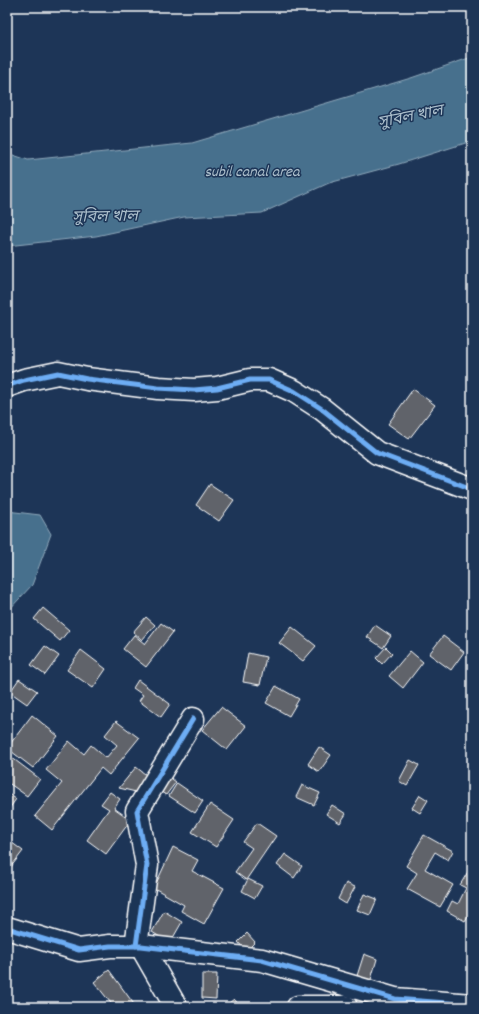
<svg xmlns="http://www.w3.org/2000/svg" width="479" height="1014" font-family="Dekko,'Noto Sans Bengali',sans-serif">
<style>
.water{fill:#46708d;stroke:#90a9bb}
.building{fill:#60646b;stroke:#fff}
.lines{fill:none;stroke-linecap:round;stroke-linejoin:round}
.street-casing{stroke:#fff;stroke-width:25}
.secondary-casing{stroke:#fff;stroke-width:25}
.street{stroke:#1d3557;stroke-width:22}
.secondary{stroke:#1d3557;stroke-width:22}
.cycleway-casing{stroke:#1d3557;stroke-width:8}
.cycleway{stroke:#6dadf4;stroke-width:5}
.labels{text-anchor:middle;stroke-width:3;stroke-linejoin:round;paint-order:stroke}
.water-label{font-size:16px;font-style:italic;fill:#acbfcc;stroke:#1d3557}
</style>
<rect width="100%" height="100%" fill="#1d3557"/>
<filter id="ink" filterUnits="userSpaceOnUse"><feTurbulence type="fractalNoise" baseFrequency=".025" numOctaves="2"/><feDisplacementMap in="SourceGraphic" scale="8" xChannelSelector="R" yChannelSelector="G"/><feConvolveMatrix kernelMatrix="1 2 1 2 8 2 1 2 1" color-interpolation-filters="sRGB"/></filter>
<g filter="url(#ink)">
<g class="water">
<polygon points="472,57 472,141 399,164 329,183 262,213 184,217 96,236 7,246 7,153 28,160 192,143 411,78"/>
<polygon points="7,511 40,515 51,534 32,585 7,612"/>
</g>
<g class="building">
<polygon points="413,389 435,405 409,439 388,424"/>
<polygon points="210,484 234,500 219,521 196,505"/>
<polygon points="43,608 69,630 60,641 34,619"/>
<polygon points="146,617 155,625 142,640 133,632"/>
<polygon points="161,623 173,632 146,667 123,649 134,635 145,644"/>
<polygon points="375,625 391,636 383,648 367,637"/>
<polygon points="292,627 316,646 303,661 279,643"/>
<polygon points="443,636 464,652 451,670 429,654"/>
<polygon points="45,646 59,656 45,675 31,665"/>
<polygon points="386,647 392,653 382,664 376,658"/>
<polygon points="81,650 106,669 93,688 67,670"/>
<polygon points="410,651 423,662 403,688 389,676"/>
<polygon points="248,653 266,657 260,685 243,682"/>
<polygon points="19,679 37,691 27,704 10,692"/>
<polygon points="138,680 170,704 161,717 139,701 143,695 133,688"/>
<polygon points="276,686 299,699 289,716 266,703"/>
<polygon points="221,707 246,726 227,750 202,730"/>
<polygon points="32,715 58,736 33,768 7,748"/>
<polygon points="116,721 139,738 109,775 101,768 52,830 35,816 62,783 46,770 69,741 84,754 91,745 106,758 117,745 105,735"/>
<polygon points="319,747 331,755 319,772 308,764"/>
<polygon points="7,754 40,779 27,796 7,782"/>
<polygon points="410,760 419,765 407,786 399,781"/>
<polygon points="136,767 150,778 136,792 119,788"/>
<polygon points="168,776 176,782 166,795 158,790"/>
<polygon points="177,783 203,801 195,813 169,796"/>
<polygon points="302,785 320,793 314,805 296,797"/>
<polygon points="110,792 120,799 114,808 131,820 106,854 87,840 109,809 101,804"/>
<polygon points="7,793 16,799 7,812"/>
<polygon points="420,795 428,800 420,813 412,808"/>
<polygon points="210,804 234,820 216,847 192,832"/>
<polygon points="332,805 346,814 340,823 326,814"/>
<polygon points="257,823 276,836 246,880 235,872 252,848 243,842"/>
<polygon points="424,835 453,851 448,860 435,852 425,869 453,885 440,907 407,889 417,873 406,866"/>
<polygon points="7,839 23,851 7,872"/>
<polygon points="173,847 198,860 192,871 224,888 204,924 181,911 184,905 154,888"/>
<polygon points="285,854 302,866 294,878 277,865"/>
<polygon points="469,870 472,872 472,909 465,921 447,911 452,901 458,904 466,888 460,885"/>
<polygon points="248,879 262,886 255,898 242,891"/>
<polygon points="346,883 355,887 346,904 338,899"/>
<polygon points="364,894 377,899 370,915 357,910"/>
<polygon points="164,911 182,922 170,943 152,932"/>
<polygon points="247,933 255,942 246,951 238,942"/>
<polygon points="364,954 377,959 369,986 355,982"/>
<polygon points="109,970 136,1007 114,1007 94,982"/>
<polygon points="202,974 217,974 216,999 202,998"/>
<polygon points="234,999 241,1007 224,1007"/>
</g>
<g class="lines">
<defs>
<g id="street">
<polyline points="7,928 79,950 110,946 141,946 262,960 395,999 472,1005"/>
<polyline points="136,946 147,865 137,811 193,719"/>
<polyline points="141,946 176,1007"/>
<polyline points="298,1007 346,1007"/>
</g>
<polyline id="secondary" points="7,386 24,380 58,373 87,379 158,388 194,390 217,388 250,380 269,380 294,391 322,409 377,453 472,489"/>
</defs>
<use href="#street" class="street-casing"/>
<use href="#secondary" class="secondary-casing"/>
<use href="#street" class="street"/>
<use href="#secondary" class="secondary"/>
<defs>
<g id="cycleway">
<polyline points="7,386 24,380 58,373 87,379 158,388 194,390 217,388 250,380 269,380 294,391 322,409 377,453 472,489"/>
<polyline points="7,928 79,950 110,946 141,946 262,960 395,999 472,1005"/>
<polyline points="136,946 147,865 137,811 193,719"/>
</g>
</defs>
<use href="#cycleway" class="cycleway-casing"/>
<use href="#cycleway" class="cycleway"/>
</g>
</g>
<g class="labels">
<g class="water-label">
<text transform="translate(410 115) rotate(-11)" y="6">সুবিল খাল</text>
<text x="252" y="176">subil canal area</text>
<text transform="translate(105 215) rotate(-1)" y="6">সুবিল খাল</text>
</g>
</g>
<rect width="479" height="1014" fill="none" stroke="#1d3557" stroke-width="24"/>
<rect x="12" y="12" width="455" height="990" fill="none" stroke="#fff" stroke-width="1.5" filter="url(#ink)"/>
</svg>
